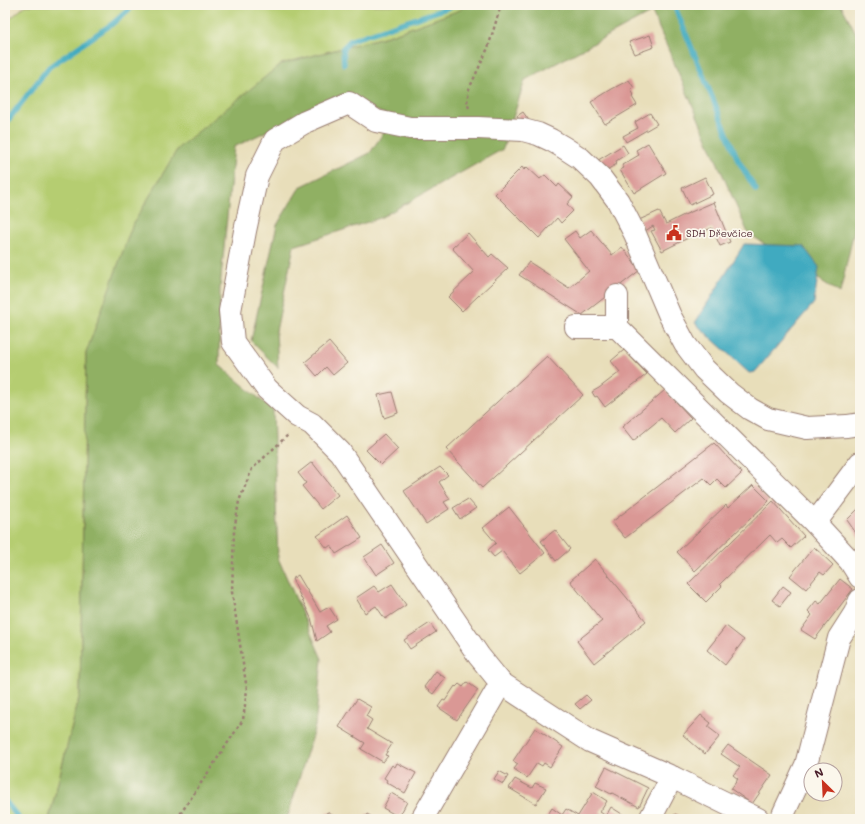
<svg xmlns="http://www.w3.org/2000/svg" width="865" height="824" font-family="Mali,sans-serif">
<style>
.green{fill:#b5cd71;stroke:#80764e}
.forest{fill:#90b063;stroke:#6d6847}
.water{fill:#40aac0;stroke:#456476}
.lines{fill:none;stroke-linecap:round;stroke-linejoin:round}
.stream{stroke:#40aac0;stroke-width:5.5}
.building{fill:#da9895}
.minor-casing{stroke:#997e72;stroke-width:24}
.path{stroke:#997e72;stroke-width:2.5;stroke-dasharray:3 3;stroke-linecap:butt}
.minor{stroke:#fff;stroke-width:22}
.labels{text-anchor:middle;stroke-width:3.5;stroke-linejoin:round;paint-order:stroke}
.poi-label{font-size:10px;fill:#4a1f2b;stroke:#fbf7ec;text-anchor:start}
</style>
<rect width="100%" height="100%" fill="#fbf7ec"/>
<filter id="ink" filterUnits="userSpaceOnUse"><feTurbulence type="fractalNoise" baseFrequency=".025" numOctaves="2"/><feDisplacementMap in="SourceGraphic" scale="8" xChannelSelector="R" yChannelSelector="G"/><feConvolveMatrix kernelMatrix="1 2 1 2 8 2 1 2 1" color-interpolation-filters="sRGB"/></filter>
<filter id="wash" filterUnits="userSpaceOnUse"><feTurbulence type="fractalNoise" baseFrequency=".012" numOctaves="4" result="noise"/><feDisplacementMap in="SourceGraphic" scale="16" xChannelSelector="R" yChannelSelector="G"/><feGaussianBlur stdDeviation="0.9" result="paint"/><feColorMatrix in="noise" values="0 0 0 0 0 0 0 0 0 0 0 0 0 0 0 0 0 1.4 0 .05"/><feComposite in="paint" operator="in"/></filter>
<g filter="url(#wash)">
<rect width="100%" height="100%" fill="#e8deba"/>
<polygon class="green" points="26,5 464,5 461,10 388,36 281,64 86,353 80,694 49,819 5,819 5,23"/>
<polygon class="forest" points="464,5 841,5 860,40 860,204 840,293 748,233 652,12 525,80 503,149 380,218 294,246 276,331 278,368 251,341 277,225 300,187 370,153 393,118 341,95 234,147 220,288 219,365 273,410 278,558 322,659 315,726 287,819 49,819 80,694 86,353 132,226 178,148 281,64 388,36 460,10"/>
<polygon class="water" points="744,244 803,246 819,267 814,303 755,372 749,373 695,323"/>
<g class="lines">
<g class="stream">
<polyline points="674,5 738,160 756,190"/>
<polyline points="344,64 343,48 351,40 456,5"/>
<polyline points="5,124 49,67 112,24 134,5"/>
<polyline points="5,801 18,817 18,819"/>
</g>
</g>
<g id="blocks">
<g class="building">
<polygon points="650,35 654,47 635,54 629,42"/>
<polygon points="629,80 634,88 631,90 634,95 632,97 637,105 605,124 591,102 612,89"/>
<polygon points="523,112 528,119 521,123 517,116"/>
<polygon points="650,113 657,124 626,142 623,136 638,128 635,122"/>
<polygon points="648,143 666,173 634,193 620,170 624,168 622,165 639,155 636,150"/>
<polygon points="623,145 628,153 616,161 617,164 603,172 595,162"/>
<polygon points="522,167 524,170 527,167 540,179 545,175 557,187 559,184 573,197 567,204 573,211 561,223 557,218 539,238 495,194"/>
<polygon points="705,177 713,194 690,205 682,188"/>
<polygon points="714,202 730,242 720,246 712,228 694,235 662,251 651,231 655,230 653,226 645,231 639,220 659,211 666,224 684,215"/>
<polygon points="591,230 612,255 622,247 640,270 582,315 519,275 529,262 569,288 589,271 564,239 575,231 580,238"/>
<polygon points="468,233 489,257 492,254 508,268 462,311 448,297 474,272 452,248"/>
<polygon points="329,342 347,363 333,375 326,367 317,376 305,362"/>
<polygon points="624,350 647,374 605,407 597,396 595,397 592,392 599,388 620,372 611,361"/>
<polygon points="547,356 583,395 482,488 446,449"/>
<polygon points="665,390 691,418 675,433 661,418 633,441 622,427"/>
<polygon points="392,392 398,413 384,418 378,395"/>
<polygon points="384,434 398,449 381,465 366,450"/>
<polygon points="714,443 742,473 726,488 717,479 711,485 704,478 625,538 612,522"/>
<polygon points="312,462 338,495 321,509 302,486 306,483 298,473"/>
<polygon points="440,467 448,475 439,482 450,499 444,502 449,509 426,524 404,491"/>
<polygon points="753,485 769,501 695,571 677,552 726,505 728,508"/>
<polygon points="468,499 476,508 460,519 453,508"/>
<polygon points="773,501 804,536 791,548 782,539 777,543 770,535 720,584 722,586 706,602 688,584"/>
<polygon points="509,507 545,553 520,573 502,551 494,557 488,550 496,543 483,528"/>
<polygon points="858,509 860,512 860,539 847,520"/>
<polygon points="347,515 362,538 336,554 331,545 327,548 317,536"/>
<polygon points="555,530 570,549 556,561 541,541"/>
<polygon points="382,545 394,563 376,575 364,557"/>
<polygon points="814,547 833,565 824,575 820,572 806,589 790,576"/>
<polygon points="595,559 646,621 594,663 577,641 602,621 570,581"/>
<polygon points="298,575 320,612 329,607 337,619 326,626 330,632 317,641 311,618 292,579"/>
<polygon points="840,579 853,589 815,639 801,630 812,615 808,611 816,601 820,604"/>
<polygon points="392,584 406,605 385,619 376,606 365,613 356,598 374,586 379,592"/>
<polygon points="783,586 791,592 780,606 772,600"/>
<polygon points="860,622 860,639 853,631"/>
<polygon points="430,623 436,632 410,649 404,640"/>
<polygon points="726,626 744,640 725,665 707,650"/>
<polygon points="436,671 445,678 433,694 424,687"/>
<polygon points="467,682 478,690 457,720 438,707 443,700 445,701 455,686 456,687 459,684 463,687"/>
<polygon points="586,695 591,700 580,709 575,704"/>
<polygon points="357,699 371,707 366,716 372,720 367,729 392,744 385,755 388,756 383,762 361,749 365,743 339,727"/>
<polygon points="701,715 711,723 708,727 720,736 705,754 683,735"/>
<polygon points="535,728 563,747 550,767 544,763 542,766 537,763 527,778 514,769 518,764 513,761"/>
<polygon points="728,745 772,775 752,804 731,789 738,779 733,775 740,767 721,754"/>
<polygon points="397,763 416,773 405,793 386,782 387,780 384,778 392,765 395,767"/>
<polygon points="606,767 648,788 639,807 612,793 611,794 596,786"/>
<polygon points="499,771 508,776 503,784 494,779"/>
<polygon points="515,779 532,788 535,783 546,788 536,804 509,788"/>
<polygon points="593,792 607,801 600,812 606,816 611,807 630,819 545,819 552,808 562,815 566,809 578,816"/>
<polygon points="391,793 407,802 399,817 383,808"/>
<polygon points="327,812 339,819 323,819"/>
<polygon points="367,814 376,819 364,819"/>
<polygon points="675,814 686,819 672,819"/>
</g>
</g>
</g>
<g filter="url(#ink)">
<use href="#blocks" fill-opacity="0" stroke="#997e72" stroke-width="1"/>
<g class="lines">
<defs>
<g id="minor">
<polyline points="617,296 617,327"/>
<polyline points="576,327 617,327 815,523 850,561 860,577"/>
<polyline points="815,523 860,463"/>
<polyline points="422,819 501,683"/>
<polyline points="650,819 672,777"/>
<polyline points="758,819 672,777 590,741 501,683 479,656 340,452 312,424 297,416 267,389 233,342 230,311 245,231 257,176 275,140 305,122 349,103 376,121 410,128 478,128 523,130 538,134 551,140 563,147 580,158 600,177 618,201 635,234 670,316 685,344 704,369 729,393 750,409 768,419 807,428 847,426 860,424"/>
<polyline points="781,819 806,765 839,638 855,613 860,600"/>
</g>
</defs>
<use href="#minor" class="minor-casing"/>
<g class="path">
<polyline points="469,108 467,103 469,89 488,48 501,5"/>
<polyline points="177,819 243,720 247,690 232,592 234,531 239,501 252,469 289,434"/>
</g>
<use href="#minor" class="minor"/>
</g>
</g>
<defs>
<symbol id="civic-bare" viewBox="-9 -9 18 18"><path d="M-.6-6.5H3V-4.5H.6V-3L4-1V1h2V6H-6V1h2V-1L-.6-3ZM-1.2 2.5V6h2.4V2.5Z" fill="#c8321e" stroke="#fbf7ec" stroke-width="2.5" paint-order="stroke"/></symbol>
</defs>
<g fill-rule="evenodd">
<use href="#civic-bare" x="663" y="222" width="22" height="22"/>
</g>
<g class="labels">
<g class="poi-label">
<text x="686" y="237">SDH Dřevčice</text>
</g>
</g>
<rect width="865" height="824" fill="none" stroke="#fbf7ec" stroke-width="20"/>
<g transform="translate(823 782) rotate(336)"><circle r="19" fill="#fbf7ec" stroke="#b4a19f"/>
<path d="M0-3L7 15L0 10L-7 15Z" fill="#c8321e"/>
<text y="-6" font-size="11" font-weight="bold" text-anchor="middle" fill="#4a1f2b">N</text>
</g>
</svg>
